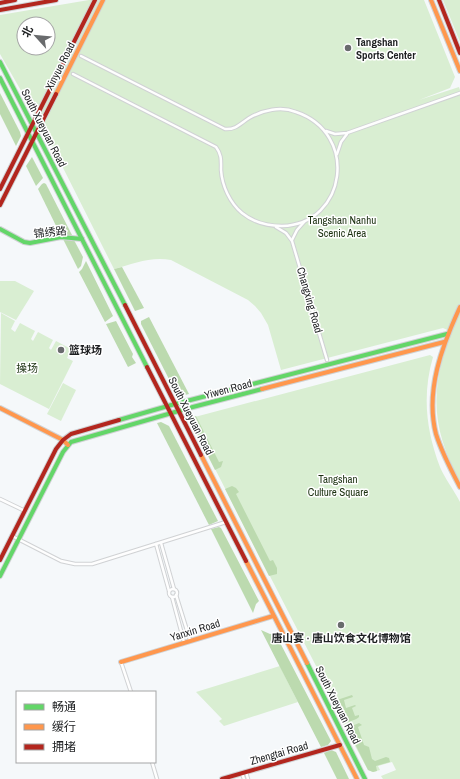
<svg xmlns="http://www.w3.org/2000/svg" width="460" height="779" font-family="'Archivo Narrow','Noto Sans SC',sans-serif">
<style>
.green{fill:#d9eed2;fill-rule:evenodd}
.forest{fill:#bcdaaf}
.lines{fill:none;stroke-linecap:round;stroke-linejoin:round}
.street-casing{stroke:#d0d2d4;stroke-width:4.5}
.fast-casing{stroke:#d0d2d4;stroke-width:6}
.slow-casing{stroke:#d0d2d4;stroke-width:6}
.jam-casing{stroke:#d0d2d4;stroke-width:6}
.street{stroke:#fefefe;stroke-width:2.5}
.fast{stroke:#63d668;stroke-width:4}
.slow{stroke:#ff974d;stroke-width:4}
.jam{stroke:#b3261e;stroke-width:4}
.poi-dot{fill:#696b6d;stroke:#fff;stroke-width:1.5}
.labels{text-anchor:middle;stroke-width:3;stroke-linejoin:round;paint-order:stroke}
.poi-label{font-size:11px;font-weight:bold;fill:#1d1f21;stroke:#fff;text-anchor:start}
.street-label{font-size:11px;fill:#1d1f21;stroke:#fff}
.park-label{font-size:11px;fill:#1b3010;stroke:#fff}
</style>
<rect width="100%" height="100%" fill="#f5f8fa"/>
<g class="green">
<path d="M 89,0 L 424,0 L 455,77 L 450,88 L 419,100 L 459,87 L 460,90 L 460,481 C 438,441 430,406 442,361 C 445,351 447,342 452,332 L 443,328 L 281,370 L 268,325 L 261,313 L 255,306 L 248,300 L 171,260 C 151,256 133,264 114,269 L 47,136 L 0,54 L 0,15 ZM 24,24 L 48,24 L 48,48 L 24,48 Z"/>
<polygon points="443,0 460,0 460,42"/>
<polygon points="0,281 15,281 34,291 16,320 0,312"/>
<polygon points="1,313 15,321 11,329 15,332 20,323 35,331 31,339 33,341 38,332 53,340 49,348 51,350 56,341 71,349 67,358 73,361 49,409 0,384"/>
<path d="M 430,355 L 433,357 C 422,395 426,430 440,467 C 445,479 454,490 460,502 L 460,779 L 383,779 L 381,776 L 396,770 L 392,762 L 378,766 L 380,770 L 373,772 L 368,770 L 342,722 L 334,701 L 190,420 L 191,418 Z"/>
<polygon points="63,383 76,390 61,421 47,414"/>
<polygon points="280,666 298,702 224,726 219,721 222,719 196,692"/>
</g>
<g class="forest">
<polygon points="0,93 20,132 21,136 16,146 0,114"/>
<polygon points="32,157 43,178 36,186 26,166"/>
<polygon points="44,183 46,184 73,237 61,236 38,189 42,184"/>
<polygon points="63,239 74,240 83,257 81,266 78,269"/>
<polygon points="86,261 113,316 105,322 79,272 82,269"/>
<polygon points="122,267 144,308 135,311 114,269"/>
<polygon points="149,317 189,394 185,395 175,391 141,324 141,321"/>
<polygon points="116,321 133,354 132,357 136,363 128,367 106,324"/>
<polygon points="196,416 219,462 223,461 221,467 215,470 190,420 191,418"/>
<polygon points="161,422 169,426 218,521 209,525 157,423"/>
<polygon points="232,486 236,488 239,492 236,494 270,561 273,560 277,568 277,574 269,576 225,489"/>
<polygon points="219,527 221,528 259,601 256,604 253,613 211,529"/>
<polygon points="261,630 270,634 275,633 331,741 328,745 321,747"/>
<path d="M 352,695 L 353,697 L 344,700 L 346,708 L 355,705 L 356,706 L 352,708 L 355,716 L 359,715 L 359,717 C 356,720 347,723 342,722 L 334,701 Z"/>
<polygon points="359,723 362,725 358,727 364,745 369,747 372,759 375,761 386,757 389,758 390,762 376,766 377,771 373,772 368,770 347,728"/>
<polygon points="331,750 336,752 349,779 337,779 324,753"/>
</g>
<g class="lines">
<defs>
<g id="street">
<path d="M 73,74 L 216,147 C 222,155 221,161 221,170 C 222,186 230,203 242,213 C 253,222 268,226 282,226 C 347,224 359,133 296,112 C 281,106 263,110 249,118 C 241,123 236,130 225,129 L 81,56"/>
<polyline points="326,131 335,134 347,133 460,93"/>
<polyline points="337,154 341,142 347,134"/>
<polyline points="276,227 286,233 292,241 327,360"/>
<polyline points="292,240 297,230 305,221"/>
<polyline points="0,499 25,511"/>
<polyline points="12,536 61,561 75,564 92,564 226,522"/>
<polyline points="161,543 174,589"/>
<polyline points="156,544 169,591"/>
<circle cx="173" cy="593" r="4"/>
<polyline points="176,595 190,640"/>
<polyline points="172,597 184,642"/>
<polyline points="121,662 131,692"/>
<polyline points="152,762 157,779"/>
<polyline points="246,772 248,779"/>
<polyline points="242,774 244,779"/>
</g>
<g id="fast">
<polyline points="0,62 125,305"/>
<polyline points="0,78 147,367"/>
<polyline points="0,229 24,242 30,243 61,237 82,239"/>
<polyline points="119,420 175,404 447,334"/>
<polyline points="0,576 63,452 71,442 189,408 262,389"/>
<polyline points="307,663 365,779"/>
</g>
<g id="slow">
<polyline points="431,0 460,71"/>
<polyline points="56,94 103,0"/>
<path d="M 460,307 C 442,346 425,391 436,434 C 442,453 451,470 460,487"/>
<polyline points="262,389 444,342"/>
<polyline points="0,408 63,440 68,445"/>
<polyline points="201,455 307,663"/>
<polyline points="246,561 357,779"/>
<polyline points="121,662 273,616"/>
</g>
<g id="jam">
<polyline points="439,0 460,53"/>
<polyline points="0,3 15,0"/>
<polyline points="0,10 56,0"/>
<polyline points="0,189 95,0"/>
<polyline points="0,205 56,94"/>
<polyline points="125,305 201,455"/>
<polyline points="147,367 246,561"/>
<polyline points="0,560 56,449 63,440 71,434 119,420"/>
<polyline points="222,779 340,745"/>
</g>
</defs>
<use href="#street" class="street-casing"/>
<use href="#fast" class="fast-casing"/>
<use href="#slow" class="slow-casing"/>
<use href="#jam" class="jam-casing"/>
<use href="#street" class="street"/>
<use href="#fast" class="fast"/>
<use href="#slow" class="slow"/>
<use href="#jam" class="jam"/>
</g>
<g class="poi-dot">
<circle cx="348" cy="48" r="4"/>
<circle cx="61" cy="350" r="4"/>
<circle cx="341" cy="625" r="4"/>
</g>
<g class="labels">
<g class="poi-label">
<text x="356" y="46">Tangshan<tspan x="356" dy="13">Sports Center</tspan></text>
<text x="69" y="354">篮球场</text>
<text x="341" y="642" text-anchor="middle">唐山宴 · 唐山饮食文化博物馆</text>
</g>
<g class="street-label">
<text transform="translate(60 66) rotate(-63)" y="4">Xinyue Road</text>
<text transform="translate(44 128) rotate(63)" y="4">South Xueyuan Road</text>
<text transform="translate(50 232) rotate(-6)" y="4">锦绣路</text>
<text transform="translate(310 300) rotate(74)" y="4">Changxing Road</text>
<text transform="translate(228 389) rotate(-15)" y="4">Yiwen Road</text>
<text transform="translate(191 416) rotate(63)" y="4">South Xueyuan Road</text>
<text transform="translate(195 630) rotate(-17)" y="4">Yanxin Road</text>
<text transform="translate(338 705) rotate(63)" y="4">South Xueyuan Road</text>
<text transform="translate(279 753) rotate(-16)" y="4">Zhengtai Road</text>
</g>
<g class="park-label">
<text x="342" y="224">Tangshan Nanhu<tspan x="342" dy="13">Scenic Area</tspan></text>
<text x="27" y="372">操场</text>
<text x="338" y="483">Tangshan<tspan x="338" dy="13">Culture Square</tspan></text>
</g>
</g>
<rect x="16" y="691" width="140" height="72" fill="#ffffff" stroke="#a5a5a6"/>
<rect x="24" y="704" width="20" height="6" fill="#63d668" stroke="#a5a5a6"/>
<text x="52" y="711" font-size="12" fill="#1d1f21">畅通</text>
<rect x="24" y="724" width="20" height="6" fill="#ff974d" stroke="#a5a5a6"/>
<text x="52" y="731" font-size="12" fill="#1d1f21">缓行</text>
<rect x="24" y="744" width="20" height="6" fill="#b3261e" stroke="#a5a5a6"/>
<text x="52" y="751" font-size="12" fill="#1d1f21">拥堵</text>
<g transform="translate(36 36) rotate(297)"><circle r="19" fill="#ffffff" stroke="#a5a5a6"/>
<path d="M0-3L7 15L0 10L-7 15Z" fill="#696b6d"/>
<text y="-6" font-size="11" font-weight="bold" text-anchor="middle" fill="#1d1f21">北</text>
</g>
</svg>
